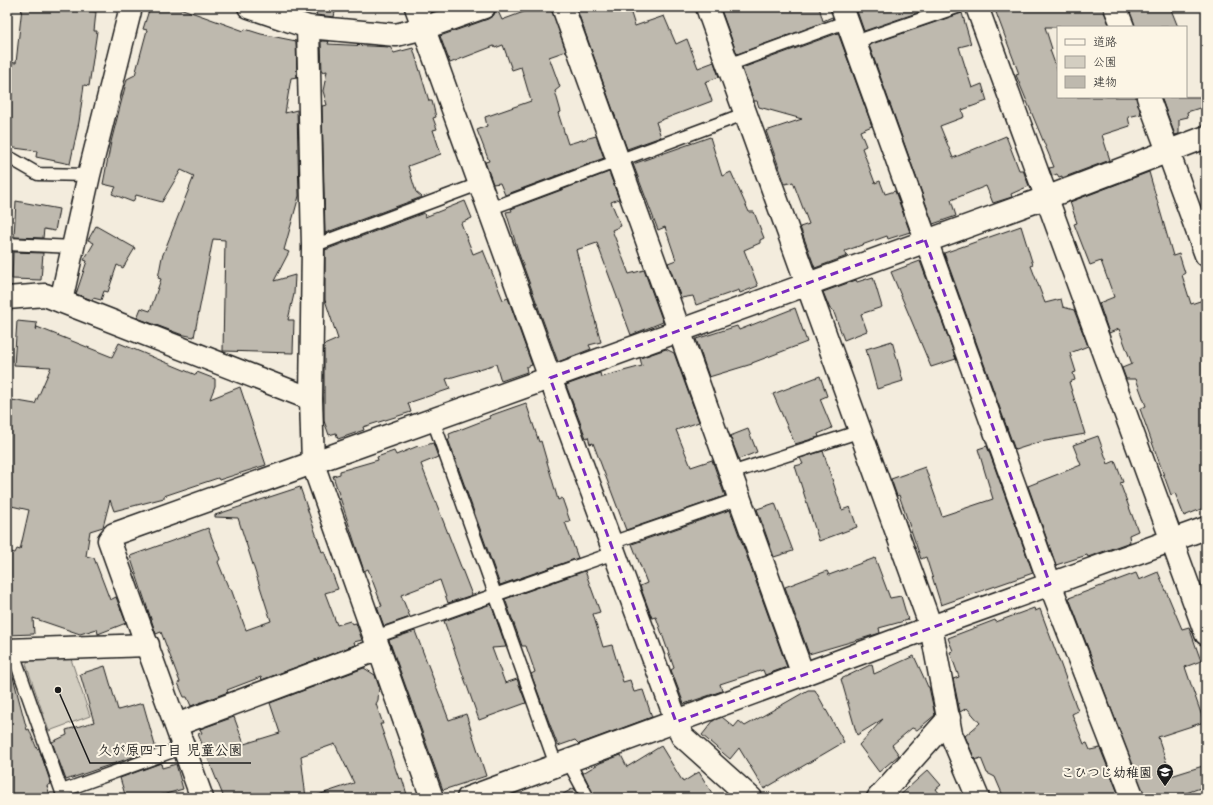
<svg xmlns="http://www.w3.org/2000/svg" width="1213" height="805" font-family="'Comic Neue','Klee One',sans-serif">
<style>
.green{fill:#d3cec1;stroke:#78756e}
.building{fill:#beb9ae;stroke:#1c1c1c}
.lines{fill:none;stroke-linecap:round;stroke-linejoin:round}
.lane-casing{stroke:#1c1c1c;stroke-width:15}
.street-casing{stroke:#1c1c1c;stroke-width:25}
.secondary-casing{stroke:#1c1c1c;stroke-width:25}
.lane{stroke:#fcf5e5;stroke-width:12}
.street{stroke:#fcf5e5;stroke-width:22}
.secondary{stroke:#fcf5e5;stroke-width:22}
.marked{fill:none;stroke:#7b2cbf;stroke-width:3;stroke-dasharray:8 5;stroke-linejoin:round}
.labels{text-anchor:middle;stroke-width:4;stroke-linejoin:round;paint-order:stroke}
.poi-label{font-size:13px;font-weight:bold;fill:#1c1c1c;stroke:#fcf5e5;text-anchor:end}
.leader{fill:none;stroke:#1c1c1c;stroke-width:1.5}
.callout-dot{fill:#1c1c1c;stroke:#fcf5e5;stroke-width:1.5}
.callout-label{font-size:14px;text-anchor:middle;font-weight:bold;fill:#1c1c1c;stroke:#fcf5e5;stroke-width:4;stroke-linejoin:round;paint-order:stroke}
</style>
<rect width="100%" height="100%" fill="#f3ecdd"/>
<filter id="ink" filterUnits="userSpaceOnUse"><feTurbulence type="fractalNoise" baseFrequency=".025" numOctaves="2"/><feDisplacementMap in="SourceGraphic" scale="8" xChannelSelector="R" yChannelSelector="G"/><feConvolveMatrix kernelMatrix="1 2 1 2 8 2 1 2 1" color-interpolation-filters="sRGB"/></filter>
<g filter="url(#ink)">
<polygon class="green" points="70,656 90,716 49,731 26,664 31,657"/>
<g class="building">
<polygon points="22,7 58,7 96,12 94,31 97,31 89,86 84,85 79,122 70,164 36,157 37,151 7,147 7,62 16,63"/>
<polygon points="150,7 177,7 244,31 245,29 261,34 296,41 297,77 291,78 285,113 297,110 299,196 284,250 289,252 274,281 295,275 294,294 288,320 294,320 293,353 223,351 225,240 213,239 194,337 180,334 137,318 141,308 150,311 161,279 158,278 162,257 194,176 181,170 162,202 136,195 133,202 112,194 116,187 103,184 111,142 127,79 135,75 147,30 143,29"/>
<polygon points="318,7 336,7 334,17 316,15"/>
<polygon points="429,7 446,7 431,12"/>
<polygon points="496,7 502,20 537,7 551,7 566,51 549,57 560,87 555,91 561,112 558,113 568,144 596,136 604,158 505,195 500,183 493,184 485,162 489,161 477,130 487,126 485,117 531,101 521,67 512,70 503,45 495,48 494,46 450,63 440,36 488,19 494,15"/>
<polygon points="576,7 629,7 635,26 664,16 676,44 687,39 698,68 714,62 719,77 705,82 712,101 656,122 661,137 627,149"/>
<polygon points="720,7 819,7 823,21 832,17 833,19 737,54"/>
<polygon points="858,7 934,7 864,31 856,8"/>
<polygon points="994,7 1103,7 1110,27 1045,27 1052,49 1050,50 1058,72 1058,97 1136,97 1141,114 1128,117 1130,126 1102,135 1110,160 1062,178 1062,176 1059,177 1057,174 1052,176 1049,168 1054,167 1016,75 1019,74"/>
<polygon points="1128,7 1170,7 1178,27 1135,27"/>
<polygon points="962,13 971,44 959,47 972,88 982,84 987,101 962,110 964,117 940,126 953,158 1006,136 1019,170 1023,170 1029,186 1011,194 1012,197 993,203 986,186 951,200 956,216 933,224 869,45"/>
<polygon points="838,33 872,126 860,131 866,146 862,148 875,183 880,181 885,194 895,191 910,232 888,239 887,236 845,251 847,256 815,268 800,227 809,224 793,182 785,184 766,131 802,119 759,107 757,101 754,101 742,68"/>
<polygon points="321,41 329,41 328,44 390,47 394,53 413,48 429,101 432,101 436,117 433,118 437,129 433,130 441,154 408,166 416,192 422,197 325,233 322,106 327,105 323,91 327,71 322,72"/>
<polygon points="1161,97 1206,97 1206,106 1187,112 1188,117 1179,119 1179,134 1175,135"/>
<polygon points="710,137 722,176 731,172 749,212 754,212 764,238 760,240 760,243 744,250 758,286 740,293 739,290 696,305 693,296 681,298 668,263 676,260 665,227 658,230 633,164"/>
<polygon points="609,172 619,199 611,202 621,226 612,230 629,274 644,270 663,322 631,335 597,243 576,250 601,342 589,345 591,349 558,362 520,257 506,212 512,211 511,209"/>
<polygon points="1149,172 1173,256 1179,254 1185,273 1182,275 1191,304 1206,299 1206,507 1184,516 1175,493 1171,495 1140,409 1146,406 1136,379 1126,379 1122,368 1132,364 1119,329 1109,333 1099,303 1114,297 1101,261 1090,265 1074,224 1077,223 1070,202"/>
<polygon points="16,201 59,209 55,231 44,229 43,238 14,237"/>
<polygon points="465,201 472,218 461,223 473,254 483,250 503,300 508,298 532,365 526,367 527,372 501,381 496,364 446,379 450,389 408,403 411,412 363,427 364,430 338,439 336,433 329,435 324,421 324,345 338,339 325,300 325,250 424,213 425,217"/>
<polygon points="96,226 135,248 123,268 117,265 108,292 104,291 101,300 93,298 92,300 76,294 87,261 84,260 94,243 88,240"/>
<polygon points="1021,226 1033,265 1031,266 1045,303 1061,299 1063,307 1074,310 1088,346 1070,353 1076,372 1073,373 1075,380 1069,382 1085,434 1040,442 1015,450 944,253"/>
<polygon points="13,252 43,253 41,280 12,279"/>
<polygon points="920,261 956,359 931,367 891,272"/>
<polygon points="873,277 882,307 861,314 867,331 844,340 833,310 830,309 823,292 856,280 857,282"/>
<polygon points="795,308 807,342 752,363 752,364 709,377 696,339 737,326 739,330"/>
<polygon points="17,321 37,323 36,330 37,327 112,357 119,343 196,375 197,372 215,379 215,386 210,399 240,387 266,465 219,480 218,478 164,496 164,498 114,511 110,500 103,527 90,531 86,556 94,558 110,600 116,597 126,623 98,634 97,629 80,634 33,618 34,634 7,635 7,551 15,553 17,549 20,550 29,510 7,505 7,421 12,400 35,404 51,367 14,365"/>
<polygon points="892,341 903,381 877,389 866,349"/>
<polygon points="666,349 674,353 699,422 676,430 691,467 712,460 725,496 626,530 593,443 590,444 588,437 586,438 566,385 600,373 601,377 642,366 640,358"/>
<polygon points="820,376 827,396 820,399 832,428 818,434 819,437 795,444 773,394"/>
<polygon points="526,403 539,442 541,441 558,500 562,498 570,521 565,522 578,558 500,585 448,439 450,439 449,434 490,418 489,416"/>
<polygon points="748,429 757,452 739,459 730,436"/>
<polygon points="1098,436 1108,464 1115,461 1123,482 1120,483 1138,531 1129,535 1130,542 1088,557 1087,555 1056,565 1028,486 1081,465 1073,445"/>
<polygon points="433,443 438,457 421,464 472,595 448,603 440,580 401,595 410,617 384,626 377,607 382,606 368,569 364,571 333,476 340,474 340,471 378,460 377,457 394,451 396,455 418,446 419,447"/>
<polygon points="987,446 1033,573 941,605 926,557 921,559 899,495 897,496 891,479 925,467 942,516 993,499 978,449"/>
<polygon points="823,451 842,510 850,507 857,527 819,541 795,466 803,464 800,458"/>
<polygon points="300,487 322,552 324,551 338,589 325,593 337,625 350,621 352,624 356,623 362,640 354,642 355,645 262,680 261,677 227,690 228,692 191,706 187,697 184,697 178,683 180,682 161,632 156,634 130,556 208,528 220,559 218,562 229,589 231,589 246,630 271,621 238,518 215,517 215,515"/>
<polygon points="775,503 793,551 774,557 757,509"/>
<polygon points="730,510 787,667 765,675 763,670 720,684 722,691 684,704 671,670 674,668 656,617 652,618 640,586 647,583 632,544"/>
<polygon points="875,558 890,598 901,596 908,620 879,628 880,633 864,638 809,654 785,587 827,571 829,575"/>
<polygon points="585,571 600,612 593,614 603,647 612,645 623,682 630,680 634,692 643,690 652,717 579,744 575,740 558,746 531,674 535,672 526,646 522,646 505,599"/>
<polygon points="1158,572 1182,629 1189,627 1201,661 1185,667 1204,722 1158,737 1171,776 1206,765 1206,786 1172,798 1145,798 1069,598 1136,573 1139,580"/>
<polygon points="491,604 506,647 492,648 505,683 517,679 526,703 479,720 444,621"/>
<polygon points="1034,608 1035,611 1040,609 1078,711 1072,714 1084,744 1087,743 1090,750 1100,748 1120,798 1004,798 995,777 987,773 981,758 975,760 965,736 980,723 967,708 960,712 953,679 959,677 950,652 953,651 948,638 995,620 996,622"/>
<polygon points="415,631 449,720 466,714 486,776 443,790 389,640"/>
<polygon points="914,656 925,680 928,687 929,687 935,715 917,730 912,728 892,745 899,755 879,772 859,745 883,719 857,735 841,679 872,664 874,674"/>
<polygon points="105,666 118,710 143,703 156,749 66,780 52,742 67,735 66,730 94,722 80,674"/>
<polygon points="364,668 375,675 379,687 378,700 376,704 383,724 380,724 399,779 402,778 408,798 318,798 318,795 354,783 335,744 301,756 306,798 224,798 198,734 202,733 200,729 234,717 244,744 280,733 270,703"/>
<polygon points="13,677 27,730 29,729 37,749 39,748 51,784 47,786 51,798 7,798 7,678"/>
<polygon points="808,690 815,690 844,742 764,789 739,748 730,759 702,735 714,720 722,717 734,727 739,721 745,726"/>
<polygon points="661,746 683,782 699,772 715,798 595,798 583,773 600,763 621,755 627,767"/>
<polygon points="161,763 162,768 176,764 183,789 152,798 126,798 120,778"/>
<polygon points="928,770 941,785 936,789 943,798 897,798"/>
<polygon points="574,788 579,798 556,798"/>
</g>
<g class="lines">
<defs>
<g id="lane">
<polyline points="855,42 957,7"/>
<polyline points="728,65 848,21"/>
<polyline points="7,158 12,159 38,174 89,175"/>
<polyline points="489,209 744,114"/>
<polyline points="7,244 74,247"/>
<polyline points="313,246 479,184"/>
<polyline points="433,420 556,765"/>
<polyline points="731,473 861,431"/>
<polyline points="611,543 741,498"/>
<polyline points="375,637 614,553"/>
<polyline points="12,650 64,798"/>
<polyline points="568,761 588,798"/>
<polyline points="62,791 184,747"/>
</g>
<g id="street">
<polyline points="249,7 308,27 396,35 424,28 484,7"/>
<polyline points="416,7 546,367 682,736 751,798"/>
<polyline points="563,7 803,675"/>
<polyline points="707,7 931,627 951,734 978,798"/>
<polyline points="842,7 1050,584 1133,798"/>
<polyline points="977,7 1206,634"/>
<polyline points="1115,7 1123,27"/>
<polyline points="308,27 313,246 311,399 313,464 432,798"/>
<polyline points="1148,97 1206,255"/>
<polyline points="7,298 45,295 311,399"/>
<polyline points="61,301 89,175 131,7"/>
<polyline points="7,650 148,645"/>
<polyline points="176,725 379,649"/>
<polyline points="878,798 949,718"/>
</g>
<g id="secondary">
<polyline points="202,798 109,540 114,534 538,382 1048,197 1206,137"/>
<polyline points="468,798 945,622 1206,528"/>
</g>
</defs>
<use href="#lane" class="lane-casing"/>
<use href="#street" class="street-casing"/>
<use href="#secondary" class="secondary-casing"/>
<use href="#lane" class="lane"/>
<use href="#street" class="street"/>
<use href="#secondary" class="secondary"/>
</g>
</g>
<path class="marked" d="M 925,240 L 1050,584 L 676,722 L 550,378 Z"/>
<defs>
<symbol id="school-pin" viewBox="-11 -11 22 30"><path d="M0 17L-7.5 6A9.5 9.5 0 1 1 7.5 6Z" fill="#1c1c1c" stroke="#fcf5e5"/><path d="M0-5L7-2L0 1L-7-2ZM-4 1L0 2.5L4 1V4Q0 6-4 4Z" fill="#fff"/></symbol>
</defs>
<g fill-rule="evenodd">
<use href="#school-pin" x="1155" y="762" width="20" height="27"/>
</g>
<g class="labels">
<g class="poi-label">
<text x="1152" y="777">こひつじ幼稚園</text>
</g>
</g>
<path class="leader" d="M58 690L90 763H251"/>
<circle class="callout-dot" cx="58" cy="690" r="4"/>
<g class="callout-label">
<text x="170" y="755">久が原四丁目 児童公園</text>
</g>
<rect width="1213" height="805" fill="none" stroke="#fcf5e5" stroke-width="24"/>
<rect x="12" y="12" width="1189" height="781" fill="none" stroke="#1c1c1c" stroke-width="1.5" filter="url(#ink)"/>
<rect x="1057" y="26" width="130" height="72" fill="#fcf5e5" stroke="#a29e95"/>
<rect x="1065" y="39" width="20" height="6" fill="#fcf5e5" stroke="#a29e95"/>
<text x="1093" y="46" font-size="12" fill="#1c1c1c">道路</text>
<rect x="1065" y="56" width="20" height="12" fill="#d3cec1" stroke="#a29e95"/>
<text x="1093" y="66" font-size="12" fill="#1c1c1c">公園</text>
<rect x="1065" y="76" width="20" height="12" fill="#beb9ae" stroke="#a29e95"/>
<text x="1093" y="86" font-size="12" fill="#1c1c1c">建物</text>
</svg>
